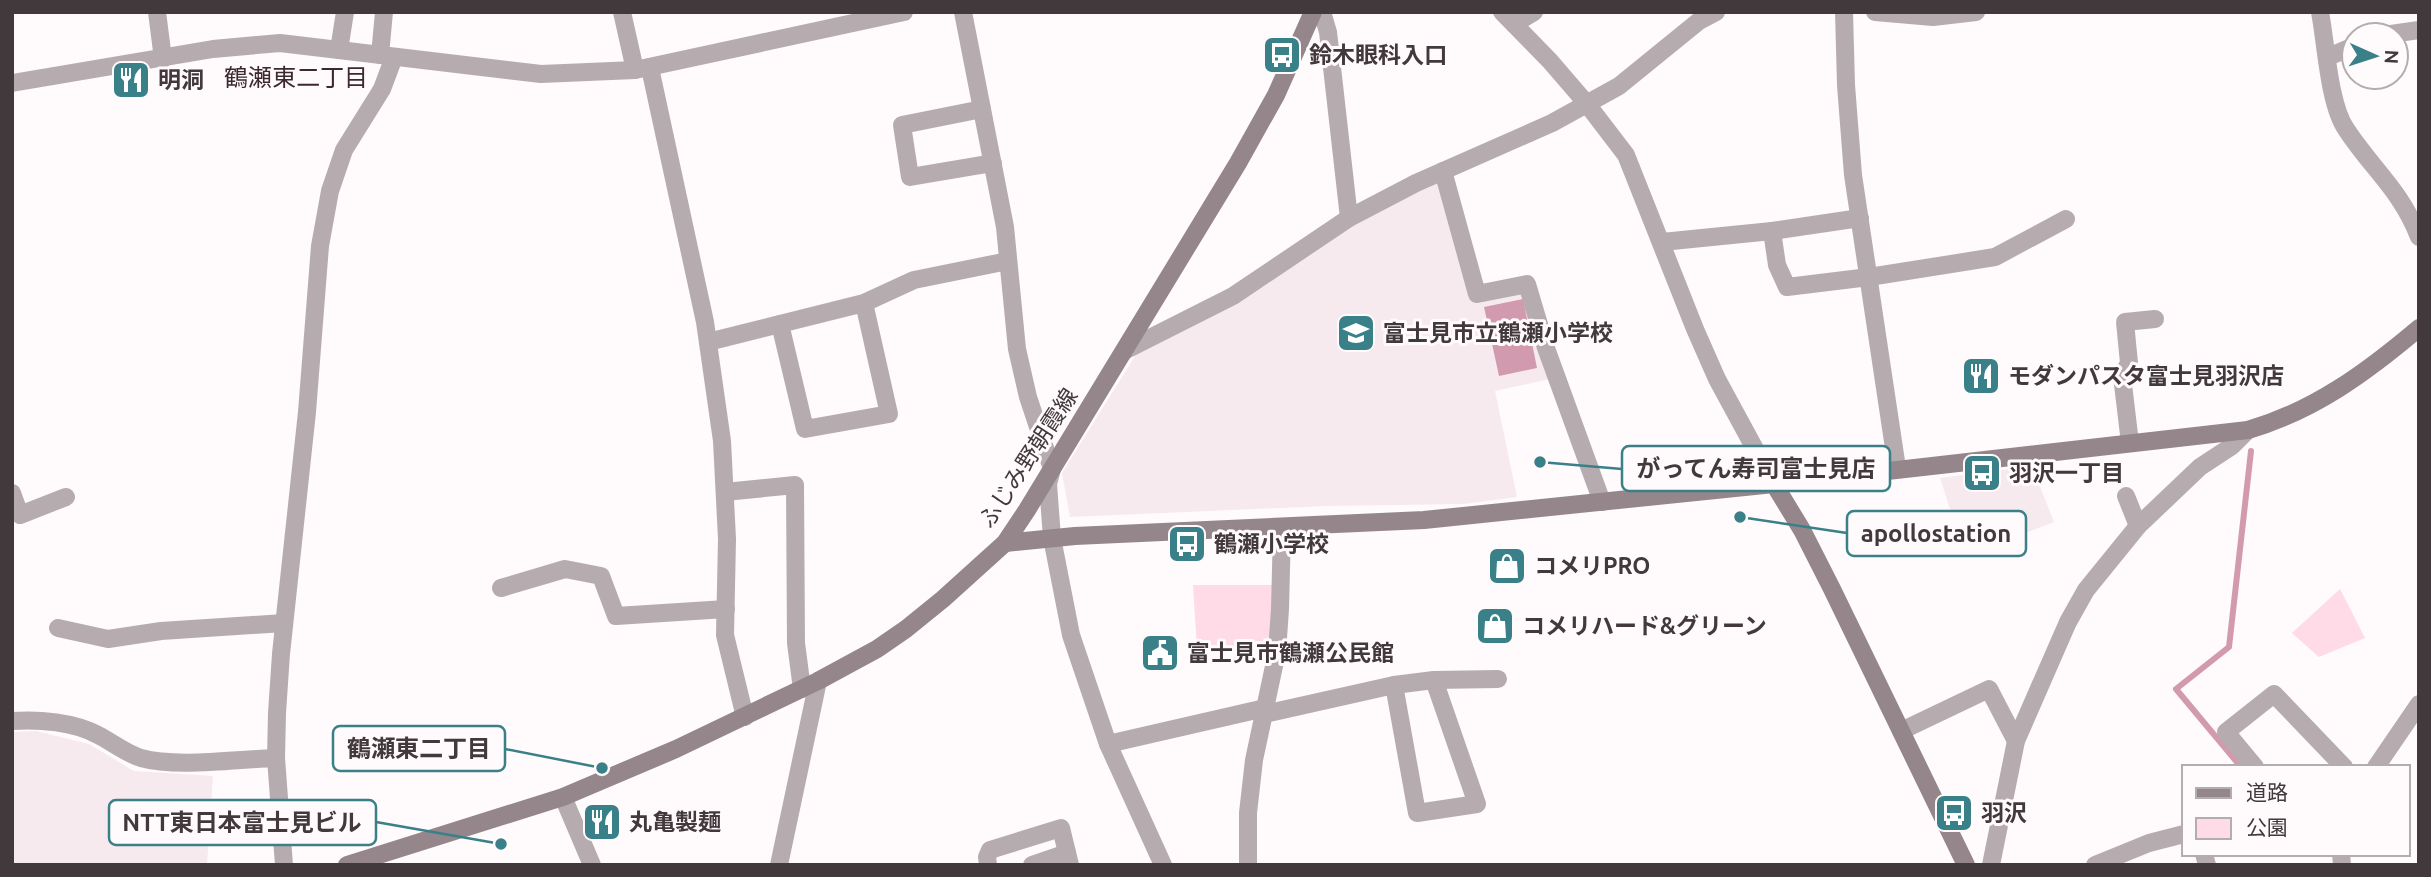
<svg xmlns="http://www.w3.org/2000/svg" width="2431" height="877" font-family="Ubuntu,'Noto Sans JP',sans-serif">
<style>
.built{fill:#f7eaee}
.green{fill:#fedbe7}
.water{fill:#d29aae}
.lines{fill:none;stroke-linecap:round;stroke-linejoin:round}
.stream{stroke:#d29aae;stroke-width:6}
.street{stroke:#b6acaf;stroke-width:18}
.secondary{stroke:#94868a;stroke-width:18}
.labels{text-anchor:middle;stroke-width:6;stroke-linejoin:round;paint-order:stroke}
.poi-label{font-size:23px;font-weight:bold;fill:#42393c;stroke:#fffafb;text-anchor:start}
.street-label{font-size:23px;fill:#42393c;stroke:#fffafb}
.neighbourhood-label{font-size:24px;fill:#3b292f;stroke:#fffafb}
.leader{fill:none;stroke:#398089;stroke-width:2.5}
.callout-dot{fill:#398089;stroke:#fffafb;stroke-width:2.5}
.callout{fill:#fffafb;stroke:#398089;stroke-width:2.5}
.callout-label{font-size:24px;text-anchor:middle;font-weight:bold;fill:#42393c}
</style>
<rect width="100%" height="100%" fill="#fffafb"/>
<g class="built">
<polygon points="1439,177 1475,301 1520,292 1551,379 1495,391 1517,497 1464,504 1326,506 1070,517 1062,473 1137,353 1322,239"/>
<polygon points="2032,466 2054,522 1965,556 1940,478"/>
<polygon points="36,731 89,744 134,771 213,776 207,865 12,865 12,732"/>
</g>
<g class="green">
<polygon points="1193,585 1274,585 1273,648 1197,649"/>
<polygon points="2340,589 2365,638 2319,657 2292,633"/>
</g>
<polygon class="water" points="1523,299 1537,368 1499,376 1484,307"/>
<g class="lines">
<polyline class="stream" points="2241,767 2176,689 2229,647 2251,451"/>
<g class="street">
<polyline points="157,12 163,59"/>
<polyline points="622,12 635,70"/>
<polyline points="963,12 1005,227 1017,349 1028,397 1052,469 1048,484 1052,538 1071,635 1108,744 1163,865"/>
<polyline points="1322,12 1328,32 1349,218"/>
<polyline points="1502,12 1550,61 1587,104 1626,155 1695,329 1717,379 1774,484"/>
<polyline points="1844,12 1846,85 1853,175 1897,468"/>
<polyline points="1875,12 1933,17 1976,12"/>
<path d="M 2320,12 C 2326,43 2329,105 2346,129 C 2372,169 2401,190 2419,237"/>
<polyline points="1514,24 1534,12"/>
<polyline points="2384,35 2419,30"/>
<polyline points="339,50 345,12"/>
<polyline points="380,55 384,12"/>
<polyline points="2328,57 2354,46"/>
<polyline points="650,68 705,322 722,441 727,539 725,635 745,717"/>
<polyline points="12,83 213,49 280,43 541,74 635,70 904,12"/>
<polyline points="982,109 902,125 910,177 993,163"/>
<polyline points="1443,171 1477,294 1527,284 1546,348 1602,502"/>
<polyline points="1772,231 1777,265 1787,287 1869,277 1995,257 2066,219"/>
<polyline points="1662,242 1772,231 1860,218"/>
<polyline points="780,324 805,429 889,414 864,303"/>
<polyline points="708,342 864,303 914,280 1008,261"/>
<polyline points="1126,350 1233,296 1349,218 1416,183 1552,123 1619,86 1699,21 1716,12"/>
<polyline points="2130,443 2122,376 2129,363 2125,322 2155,319"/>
<polyline points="725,492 795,485 796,643 802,689"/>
<polyline points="12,493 20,515 66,497"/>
<polyline points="2126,496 2138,526"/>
<polyline points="501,588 565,569 601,576 616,616 726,609"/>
<polyline points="58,628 108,639 161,631 284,623"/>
<polyline points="1394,685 1417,813 1477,804 1434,680"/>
<polyline points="1264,714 1394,685 1434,680 1498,679"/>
<path d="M 12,721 C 39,719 74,722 98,735 C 112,742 125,753 141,758 C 177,768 238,759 276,758"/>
<polyline points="1901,731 1989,689 2016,741"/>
<polyline points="1108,744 1265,708"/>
<polyline points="2255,767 2226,732 2274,694 2344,767"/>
<polyline points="2376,767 2419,704"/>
<polyline points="563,797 592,865"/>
<polyline points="2204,854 2207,865"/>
<polyline points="2341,854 2342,865"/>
<polyline points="284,865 276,758 277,713 281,654 307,412 320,246 330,191 344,150 382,89 394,57"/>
<polyline points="779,865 818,681"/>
<polyline points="988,865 987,857 990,850 1061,828 1070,865"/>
<polyline points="1032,865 1067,853"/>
<polyline points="1248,865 1248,813 1254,760 1277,652 1280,609 1282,528"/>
<polyline points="1991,865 2016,741 2068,622 2086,590 2138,526 2200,467 2232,446 2248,430"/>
<polyline points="2095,865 2149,843 2184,834"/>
</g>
<g class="secondary">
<polyline points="1774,484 1802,530 1832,589 1966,865"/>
<path d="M 1005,543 L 1075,536 L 1424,520 L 1774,484 L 2248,430 C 2314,411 2367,372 2419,328"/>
<polyline points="347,865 563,797 676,749 818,681 877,649 906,629 943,599 1005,543 1027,510 1238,163 1276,95 1313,12"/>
</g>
</g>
<defs>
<symbol id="bus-square" viewBox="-11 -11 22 22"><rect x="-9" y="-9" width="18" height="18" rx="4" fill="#398089" stroke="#fffafb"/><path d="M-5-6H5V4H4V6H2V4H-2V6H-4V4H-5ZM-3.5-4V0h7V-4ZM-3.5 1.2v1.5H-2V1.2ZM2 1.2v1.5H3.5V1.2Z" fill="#fff"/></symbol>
<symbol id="restaurant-square" viewBox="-11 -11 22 22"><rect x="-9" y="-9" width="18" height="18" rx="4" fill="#398089" stroke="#fffafb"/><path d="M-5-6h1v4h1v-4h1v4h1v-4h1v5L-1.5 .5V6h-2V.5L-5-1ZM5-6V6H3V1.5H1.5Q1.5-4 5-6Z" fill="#fff"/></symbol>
<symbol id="school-square" viewBox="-11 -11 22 22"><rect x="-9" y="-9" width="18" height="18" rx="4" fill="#398089" stroke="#fffafb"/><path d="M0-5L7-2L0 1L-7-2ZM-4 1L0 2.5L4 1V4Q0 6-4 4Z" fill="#fff"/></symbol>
<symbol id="shop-square" viewBox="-11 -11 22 22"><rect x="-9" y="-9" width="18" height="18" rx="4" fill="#398089" stroke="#fffafb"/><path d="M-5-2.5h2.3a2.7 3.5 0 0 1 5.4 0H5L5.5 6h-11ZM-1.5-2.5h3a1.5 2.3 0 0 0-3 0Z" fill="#fff"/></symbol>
<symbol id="civic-square" viewBox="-11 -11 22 22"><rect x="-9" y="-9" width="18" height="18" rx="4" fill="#398089" stroke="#fffafb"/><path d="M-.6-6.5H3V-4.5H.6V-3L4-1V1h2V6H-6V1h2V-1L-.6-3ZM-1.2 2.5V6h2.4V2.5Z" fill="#fff"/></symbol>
</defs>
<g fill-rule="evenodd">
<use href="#bus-square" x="1260" y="33" width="44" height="44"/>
<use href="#restaurant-square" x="109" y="58" width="44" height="44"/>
<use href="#school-square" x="1334" y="311" width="44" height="44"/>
<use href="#restaurant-square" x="1959" y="354" width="44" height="44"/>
<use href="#bus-square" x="1960" y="451" width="44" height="44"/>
<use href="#bus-square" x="1165" y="522" width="44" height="44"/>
<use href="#shop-square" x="1485" y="544" width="44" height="44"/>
<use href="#shop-square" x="1473" y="604" width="44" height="44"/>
<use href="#civic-square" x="1138" y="631" width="44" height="44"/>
<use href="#bus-square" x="1932" y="791" width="44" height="44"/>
<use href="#restaurant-square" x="580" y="800" width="44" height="44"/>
</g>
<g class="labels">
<g class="poi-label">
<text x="1309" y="63">鈴木眼科入口</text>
<text x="158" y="88">明洞</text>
<text x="1383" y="341">富士見市立鶴瀬小学校</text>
<text x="2008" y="384">モダンパスタ富士見羽沢店</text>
<text x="2009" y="481">羽沢一丁目</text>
<text x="1214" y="552">鶴瀬小学校</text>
<text x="1534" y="574">コメリPRO</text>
<text x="1522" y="634">コメリハード&amp;グリーン</text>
<text x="1187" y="661">富士見市鶴瀬公民館</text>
<text x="1981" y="821">羽沢</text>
<text x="629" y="830">丸亀製麺</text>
</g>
<g class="street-label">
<text transform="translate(1028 458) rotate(-57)" y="8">ふじみ野朝霞線</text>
</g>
<g class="neighbourhood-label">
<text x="296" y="86">鶴瀬東二丁目</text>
</g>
</g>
<path class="leader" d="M1540 462L1622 469M1740 517L1847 533M602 768L505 749M501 844L376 822"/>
<g class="callout-dot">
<circle cx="1540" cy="462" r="7"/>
<circle cx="1740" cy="517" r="7"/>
<circle cx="602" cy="768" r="7"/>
<circle cx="501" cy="844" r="7"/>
</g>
<g class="callout">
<rect x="1622" y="446" width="268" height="45" rx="7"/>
<rect x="1847" y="511" width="179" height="45" rx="7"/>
<rect x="333" y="726" width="172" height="45" rx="7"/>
<rect x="109" y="800" width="267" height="45" rx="7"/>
</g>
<g class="callout-label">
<text x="1756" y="477">がってん寿司富士見店</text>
<text x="1936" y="542">apollostation</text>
<text x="419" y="757">鶴瀬東二丁目</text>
<text x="242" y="831">NTT東日本富士見ビル</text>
</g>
<rect width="2431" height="877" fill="none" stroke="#42393c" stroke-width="28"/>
<rect x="2182" y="765" width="228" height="91" fill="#fffafb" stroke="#b3adaf" stroke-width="2"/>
<rect x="2196" y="788" width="35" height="10" fill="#94868a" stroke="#b3adaf" stroke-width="2"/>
<text x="2246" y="800" font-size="21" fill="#42393c">道路</text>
<rect x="2196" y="818" width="35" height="21" fill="#fedbe7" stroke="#b3adaf" stroke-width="2"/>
<text x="2246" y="835" font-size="21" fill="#42393c">公園</text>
<g transform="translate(2375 56) rotate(93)"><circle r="33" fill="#fffafb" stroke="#b3adaf" stroke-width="2"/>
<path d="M0-5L12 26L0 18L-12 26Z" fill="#398089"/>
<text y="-10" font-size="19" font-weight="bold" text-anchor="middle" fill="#42393c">N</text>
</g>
</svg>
